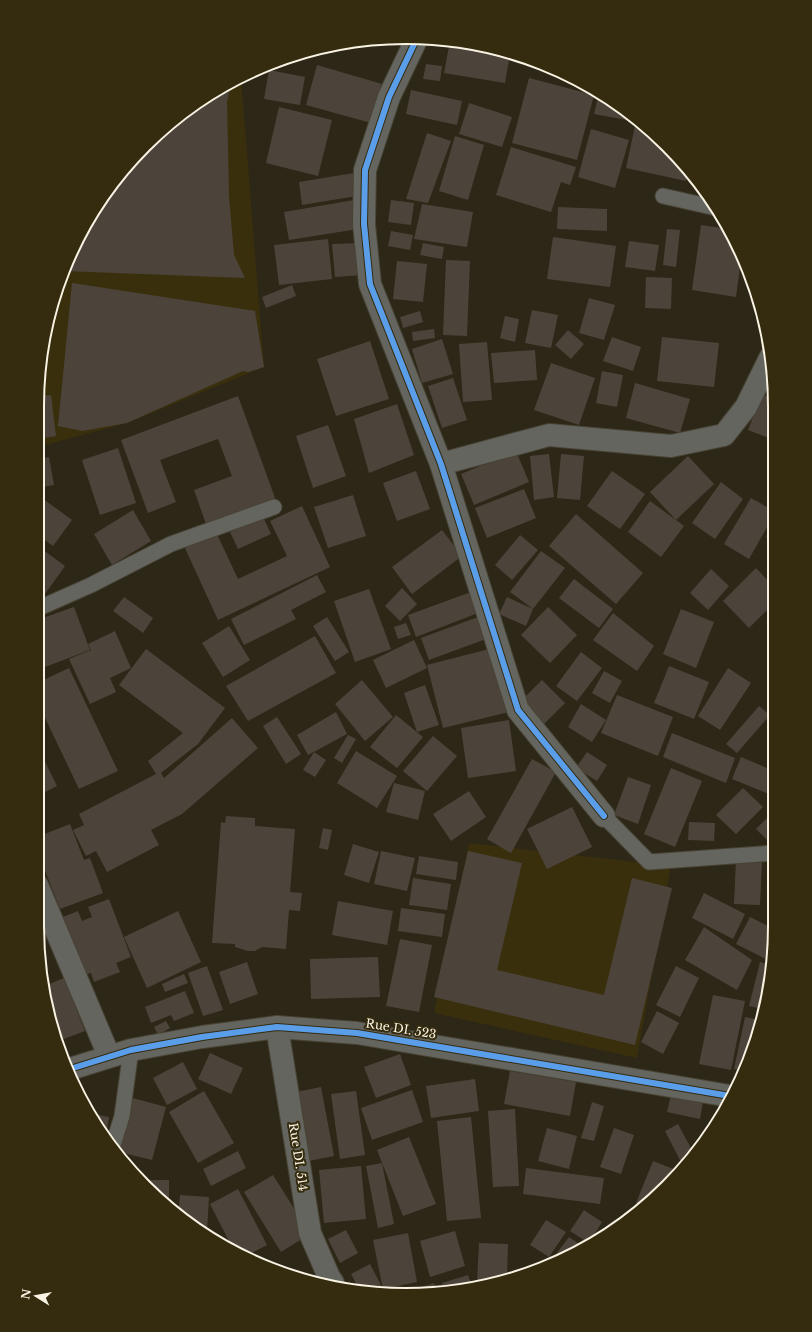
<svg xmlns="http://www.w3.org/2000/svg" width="812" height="1332" font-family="'Libre Baskerville',serif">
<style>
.built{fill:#3a2f0d}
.building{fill:#4c443a}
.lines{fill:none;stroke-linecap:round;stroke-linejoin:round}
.service-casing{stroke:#484335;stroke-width:17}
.minor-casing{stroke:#484335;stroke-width:24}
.service{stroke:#64655e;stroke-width:15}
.minor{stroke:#64655e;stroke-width:22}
.cycleway-casing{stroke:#352b0f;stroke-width:8}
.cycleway{stroke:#5a9eea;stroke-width:6}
.labels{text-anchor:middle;stroke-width:4;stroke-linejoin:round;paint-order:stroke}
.street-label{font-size:12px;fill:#f9f3e3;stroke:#352b0f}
.rim{fill:none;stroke:#f9f3e3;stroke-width:2}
</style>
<rect width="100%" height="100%" fill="#2d2717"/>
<g class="built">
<polygon points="241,78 264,367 127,423 38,447 38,382 57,287 99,201 201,99"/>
<polygon points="469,843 671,866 637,1058 434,1013"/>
</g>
<g class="building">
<polygon points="450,41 478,44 510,54 505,83 444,73"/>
<polygon points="426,64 442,66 440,81 423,79"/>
<polygon points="317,65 382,84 371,123 306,105"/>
<polygon points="269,70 305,77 300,105 264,99"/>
<polygon points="529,78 594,95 577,160 512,143"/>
<polygon points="231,83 227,102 229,196 234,255 245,278 65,271 99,201 145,145 201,99"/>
<polygon points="411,90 462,101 457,125 406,114"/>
<polygon points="599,93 611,99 633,118 632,121 594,114"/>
<polygon points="469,103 512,117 502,147 459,134"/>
<polygon points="279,107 332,120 318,176 266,163"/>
<polygon points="636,121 683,163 688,170 686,181 626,168"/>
<polygon points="591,129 629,140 615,188 578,177"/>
<polygon points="427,133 451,141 428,203 406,199"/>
<polygon points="455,136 484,145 468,200 439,191"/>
<polygon points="511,147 576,167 570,185 561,182 551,212 496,195"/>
<polygon points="354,173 357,196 302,205 299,182"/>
<polygon points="354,200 358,229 289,240 284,212"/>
<polygon points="391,200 414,203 411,225 388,222"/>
<polygon points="422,204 473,212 467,247 414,239"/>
<polygon points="558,207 607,209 607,231 557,229"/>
<polygon points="701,225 729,229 741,259 736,297 692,290"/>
<polygon points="667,229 680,230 676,267 663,265"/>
<polygon points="391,231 413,235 410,250 388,246"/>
<polygon points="553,237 616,246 610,287 547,279"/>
<polygon points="328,239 332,279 279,285 274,245"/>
<polygon points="629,241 659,245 655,271 625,267"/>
<polygon points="361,243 363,275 335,277 332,244"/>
<polygon points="423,243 444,247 442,259 420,255"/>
<polygon points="446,260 470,261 467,336 443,335"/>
<polygon points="397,261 427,264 423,302 393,299"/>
<polygon points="646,277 672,278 671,309 645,308"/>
<polygon points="72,283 255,311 264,367 248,372 243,371 127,423 82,431 58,426"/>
<polygon points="292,285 296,296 266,308 262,297"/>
<polygon points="589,298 615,305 604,340 579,333"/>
<polygon points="532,310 558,315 551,348 525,343"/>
<polygon points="420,311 423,322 403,328 400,317"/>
<polygon points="505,316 519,319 515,342 500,338"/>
<polygon points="434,329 435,338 413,341 412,332"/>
<polygon points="568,330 584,344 571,359 555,345"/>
<polygon points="612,337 641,347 633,371 603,361"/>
<polygon points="662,337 719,343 714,387 657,381"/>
<polygon points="442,339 453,374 422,383 412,349"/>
<polygon points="370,341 389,399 336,416 317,359"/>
<polygon points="487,342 492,400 463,402 459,344"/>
<polygon points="535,350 537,380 494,383 491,353"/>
<polygon points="551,363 595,378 579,425 534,410"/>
<polygon points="602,371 623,375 617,407 596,403"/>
<polygon points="453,378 467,420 442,428 428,386"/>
<polygon points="635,383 690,399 680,433 626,418"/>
<polygon points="762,394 774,399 774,440 748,430"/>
<polygon points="51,395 56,436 38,439 38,396"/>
<polygon points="238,396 275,498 206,524 194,490 232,476 218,439 160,460 176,502 148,513 121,440"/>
<polygon points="397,404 414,455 369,473 354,419"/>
<polygon points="328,425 346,476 313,488 296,436"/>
<polygon points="118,448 136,503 100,515 82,460"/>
<polygon points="516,451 529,482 474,505 461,474"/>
<polygon points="549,454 554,497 534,500 530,456"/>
<polygon points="561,454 584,456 580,500 557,498"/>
<polygon points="688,456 714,484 676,520 650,492"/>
<polygon points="49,457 54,485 38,488 38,459"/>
<polygon points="416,471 430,509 397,521 383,483"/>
<polygon points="612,471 645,494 620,529 587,506"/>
<polygon points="721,482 743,499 715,539 692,523"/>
<polygon points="524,489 536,518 487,538 475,508"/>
<polygon points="38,495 72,520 53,546 38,535"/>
<polygon points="353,495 366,536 328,548 314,507"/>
<polygon points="751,498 774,511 774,515 749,559 724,544"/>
<polygon points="650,501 684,526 661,557 628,532"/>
<polygon points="302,506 330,567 218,620 184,546 216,532 238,579 287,556 270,521"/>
<polygon points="133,510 151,541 112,565 94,534"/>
<polygon points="576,514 643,573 616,604 549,546"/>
<polygon points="263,517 271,534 238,549 230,532"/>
<polygon points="774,522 774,542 766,537"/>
<polygon points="442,530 462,556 412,594 392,567"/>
<polygon points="520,535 538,550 512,580 495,565"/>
<polygon points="38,546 65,566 37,605"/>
<polygon points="541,551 565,568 533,609 510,592"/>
<polygon points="756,568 774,587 774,603 749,628 723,601"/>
<polygon points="711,569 729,586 708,610 690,593"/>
<polygon points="317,575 326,592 291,610 296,619 244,645 231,619"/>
<polygon points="574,579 613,609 599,628 559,598"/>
<polygon points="402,588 417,604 400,621 385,606"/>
<polygon points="369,589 391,649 355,662 334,601"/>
<polygon points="471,592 478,613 416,637 408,615"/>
<polygon points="124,597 153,618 143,633 113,611"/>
<polygon points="507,597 533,609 526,626 499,614"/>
<polygon points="74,607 90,650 37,670 37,620"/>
<polygon points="548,607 577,635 550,663 521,635"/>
<polygon points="681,609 714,622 696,668 663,654"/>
<polygon points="613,613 654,646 637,671 593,640"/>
<polygon points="327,617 349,652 335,661 313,626"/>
<polygon points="478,617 486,639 429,660 421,638"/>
<polygon points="406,623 411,635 398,639 394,627"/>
<polygon points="229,626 250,660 223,677 202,643"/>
<polygon points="115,631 131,668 110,678 116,692 90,704 69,659 91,650 88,644"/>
<polygon points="315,636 336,673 248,721 226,686"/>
<polygon points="414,640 427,668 386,688 373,660"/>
<polygon points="493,648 509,712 443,728 427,665"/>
<polygon points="146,649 225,708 198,744 161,773 164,778 232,718 258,748 182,814 151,830 159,845 107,872 96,851 86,856 73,830 84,825 79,814 156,774 148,761 183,733 119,685"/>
<polygon points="581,652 602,668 577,701 556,686"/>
<polygon points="669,666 709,682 694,719 654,703"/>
<polygon points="69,668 118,771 79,789 37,701 37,683"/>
<polygon points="728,668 751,683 720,730 698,716"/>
<polygon points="604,671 622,681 610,703 592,693"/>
<polygon points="362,680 393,717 365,741 335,704"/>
<polygon points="542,680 565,703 544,724 521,701"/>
<polygon points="425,685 439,725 417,732 404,693"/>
<polygon points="617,695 673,717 658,756 601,733"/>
<polygon points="581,704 606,720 592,742 568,727"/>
<polygon points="759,706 770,715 737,753 726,744"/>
<polygon points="336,712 347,734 308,755 297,735"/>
<polygon points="396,715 423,737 397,768 370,747"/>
<polygon points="277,717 301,754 286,764 263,726"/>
<polygon points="509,720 516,771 468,778 461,728"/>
<polygon points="672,733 735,758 726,783 663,757"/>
<polygon points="348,735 356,739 342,763 334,758"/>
<polygon points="433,736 457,756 427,791 403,771"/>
<polygon points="774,738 774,753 767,749"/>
<polygon points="37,745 57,786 37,796"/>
<polygon points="356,751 397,776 377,808 337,783"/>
<polygon points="314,752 326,760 315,777 303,770"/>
<polygon points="587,752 607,765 597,781 576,768"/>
<polygon points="741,757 774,771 774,782 769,794 732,779"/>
<polygon points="532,759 556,772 511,853 487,839"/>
<polygon points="671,768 702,781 675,847 644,834"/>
<polygon points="628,777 651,785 638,824 614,815"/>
<polygon points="394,783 425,791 418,820 386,812"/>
<polygon points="743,788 763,807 736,834 716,815"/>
<polygon points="469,791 486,817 451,841 433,814"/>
<polygon points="572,807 592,847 547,869 527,829"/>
<polygon points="772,813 774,815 774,833 767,840 756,829"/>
<polygon points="226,816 255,818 255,826 295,829 290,892 302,893 300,911 289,910 286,949 262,947 255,951 248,951 235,947 235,944 212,943 221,822 225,823"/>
<polygon points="689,822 715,823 714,841 688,840"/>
<polygon points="70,824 84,860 90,858 103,893 60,909 37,850 37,837"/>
<polygon points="323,828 332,830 328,850 319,848"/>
<polygon points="353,844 379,852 369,883 344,875"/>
<polygon points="381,851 415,858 407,891 374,884"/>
<polygon points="468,851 522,863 497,970 604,995 632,878 672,888 635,1045 434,997"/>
<polygon points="770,855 774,855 774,901 769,901"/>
<polygon points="419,856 458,862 456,880 416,874"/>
<polygon points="736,860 762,861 760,905 734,904"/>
<polygon points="413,878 451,884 447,910 409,905"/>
<polygon points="704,893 745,914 733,939 692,918"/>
<polygon points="109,899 131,957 116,963 120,972 94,982 91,973 84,975 63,917 78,911 82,921 92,917 88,907"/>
<polygon points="338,901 393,911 387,945 332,935"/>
<polygon points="401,908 445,914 442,937 398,931"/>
<polygon points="178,911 201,962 147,988 124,937"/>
<polygon points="750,917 774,929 774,950 772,962 736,944"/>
<polygon points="704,927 752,960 737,990 685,960"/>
<polygon points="400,939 432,945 419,1012 386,1006"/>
<polygon points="378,957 380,997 311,999 310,959"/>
<polygon points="247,962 258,994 230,1004 219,972"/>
<polygon points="760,962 771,965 763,1009 749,1006"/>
<polygon points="207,966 223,1010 203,1016 188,973"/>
<polygon points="676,966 699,978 680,1017 656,1005"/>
<polygon points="184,974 188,983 165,992 162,984"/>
<polygon points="64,978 85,1031 56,1042 47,985"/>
<polygon points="185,991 194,1013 174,1021 171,1015 151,1023 145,1007"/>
<polygon points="713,995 745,1001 731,1070 699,1064"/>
<polygon points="657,1011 679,1023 663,1054 641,1042"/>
<polygon points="745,1017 760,1020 755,1045 742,1071 734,1069"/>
<polygon points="166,1021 170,1028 158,1035 154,1027"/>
<polygon points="210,1053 243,1068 231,1094 198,1079"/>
<polygon points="400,1054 411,1085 376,1098 364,1067"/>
<polygon points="183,1062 197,1089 167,1105 153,1078"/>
<polygon points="510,1071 576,1082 570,1116 504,1104"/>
<polygon points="475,1079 479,1111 431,1118 426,1086"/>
<polygon points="321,1087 334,1156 309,1161 296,1092"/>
<polygon points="412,1090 423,1122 372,1140 361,1108"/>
<polygon points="204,1091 234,1143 198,1163 169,1112"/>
<polygon points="356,1091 365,1155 340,1159 331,1094"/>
<polygon points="671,1095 703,1101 700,1119 667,1112"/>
<polygon points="129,1097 166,1107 152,1160 115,1151"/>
<polygon points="592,1102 604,1106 594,1141 581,1138"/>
<polygon points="515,1109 519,1186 493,1187 488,1111"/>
<polygon points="94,1114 109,1117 106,1137"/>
<polygon points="471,1117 481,1218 447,1221 437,1121"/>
<polygon points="678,1124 693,1152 682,1164 665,1131"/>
<polygon points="547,1128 577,1136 569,1169 538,1161"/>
<polygon points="614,1128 634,1135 621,1174 600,1167"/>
<polygon points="409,1137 436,1204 403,1216 377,1150"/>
<polygon points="238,1151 246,1168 211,1186 203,1169"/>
<polygon points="653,1161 676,1170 643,1205 636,1203"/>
<polygon points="382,1163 394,1224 378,1228 366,1166"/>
<polygon points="361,1166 366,1219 324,1223 319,1170"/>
<polygon points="526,1168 604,1178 600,1204 523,1194"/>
<polygon points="273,1175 310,1234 281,1252 244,1192"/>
<polygon points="142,1180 169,1180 169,1206"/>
<polygon points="238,1189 267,1245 248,1255 231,1245 210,1204"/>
<polygon points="180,1195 209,1197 207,1232 178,1216"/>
<polygon points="584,1210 602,1222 591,1240 587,1242 570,1231"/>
<polygon points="546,1220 566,1232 549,1257 530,1245"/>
<polygon points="346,1230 358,1253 340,1263 328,1239"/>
<polygon points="455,1231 465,1266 430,1277 420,1241"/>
<polygon points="408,1233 417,1282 383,1289 384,1291 358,1287 351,1274 370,1264 383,1289 373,1240"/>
<polygon points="569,1237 581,1245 550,1262"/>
<polygon points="479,1243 508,1244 507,1278 477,1283"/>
<polygon points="468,1275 471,1284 444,1289 442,1283"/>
<polygon points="434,1283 436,1290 401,1294"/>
</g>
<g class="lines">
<defs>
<g id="service">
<polyline points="663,196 716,208"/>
<polyline points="37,609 91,585 171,544 274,507"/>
<polyline points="604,816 649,862 774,853"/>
<polyline points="112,1148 122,1116 131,1050"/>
</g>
<g id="minor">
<polyline points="417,38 389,97 365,170 364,224 370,284 441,464 518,710 604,816"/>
<polyline points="441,464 549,435 671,446 724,435 746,407 770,358"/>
<polyline points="37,885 109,1056"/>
<polyline points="277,1027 310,1233 329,1277 333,1283"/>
<polyline points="70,1069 131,1050 202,1037 277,1027 357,1033 730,1096"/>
</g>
</defs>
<use href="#service" class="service-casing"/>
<use href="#minor" class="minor-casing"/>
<use href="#service" class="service"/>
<use href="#minor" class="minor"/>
<defs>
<g id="cycleway">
<polyline points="417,38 389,97 365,170 364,224 370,284 441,464 518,710 604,816"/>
<polyline points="70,1069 131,1050 202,1037 277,1027 357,1033 730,1096"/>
</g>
</defs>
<use href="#cycleway" class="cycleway-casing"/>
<use href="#cycleway" class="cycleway"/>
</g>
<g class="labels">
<g class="street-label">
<text transform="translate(401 1029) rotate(9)" y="4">Rue DI. 523</text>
<text transform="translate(298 1157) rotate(81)" y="4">Rue DI. 514</text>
</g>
</g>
<path d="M0 0H812V1332H0ZM406 44H406A362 362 0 0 1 768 406V926A362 362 0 0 1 406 1288H406A362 362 0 0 1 44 926V406A362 362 0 0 1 406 44Z" fill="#352b0f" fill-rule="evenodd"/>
<path class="rim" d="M406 44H406A362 362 0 0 1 768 406V926A362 362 0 0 1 406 1288H406A362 362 0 0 1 44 926V406A362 362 0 0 1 406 44Z"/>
<g transform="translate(36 1296) rotate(281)" stroke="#352b0f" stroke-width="3" paint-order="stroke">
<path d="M0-3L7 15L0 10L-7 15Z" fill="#f9f3e3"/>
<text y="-6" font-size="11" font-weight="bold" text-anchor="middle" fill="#f9f3e3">N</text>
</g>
</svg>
